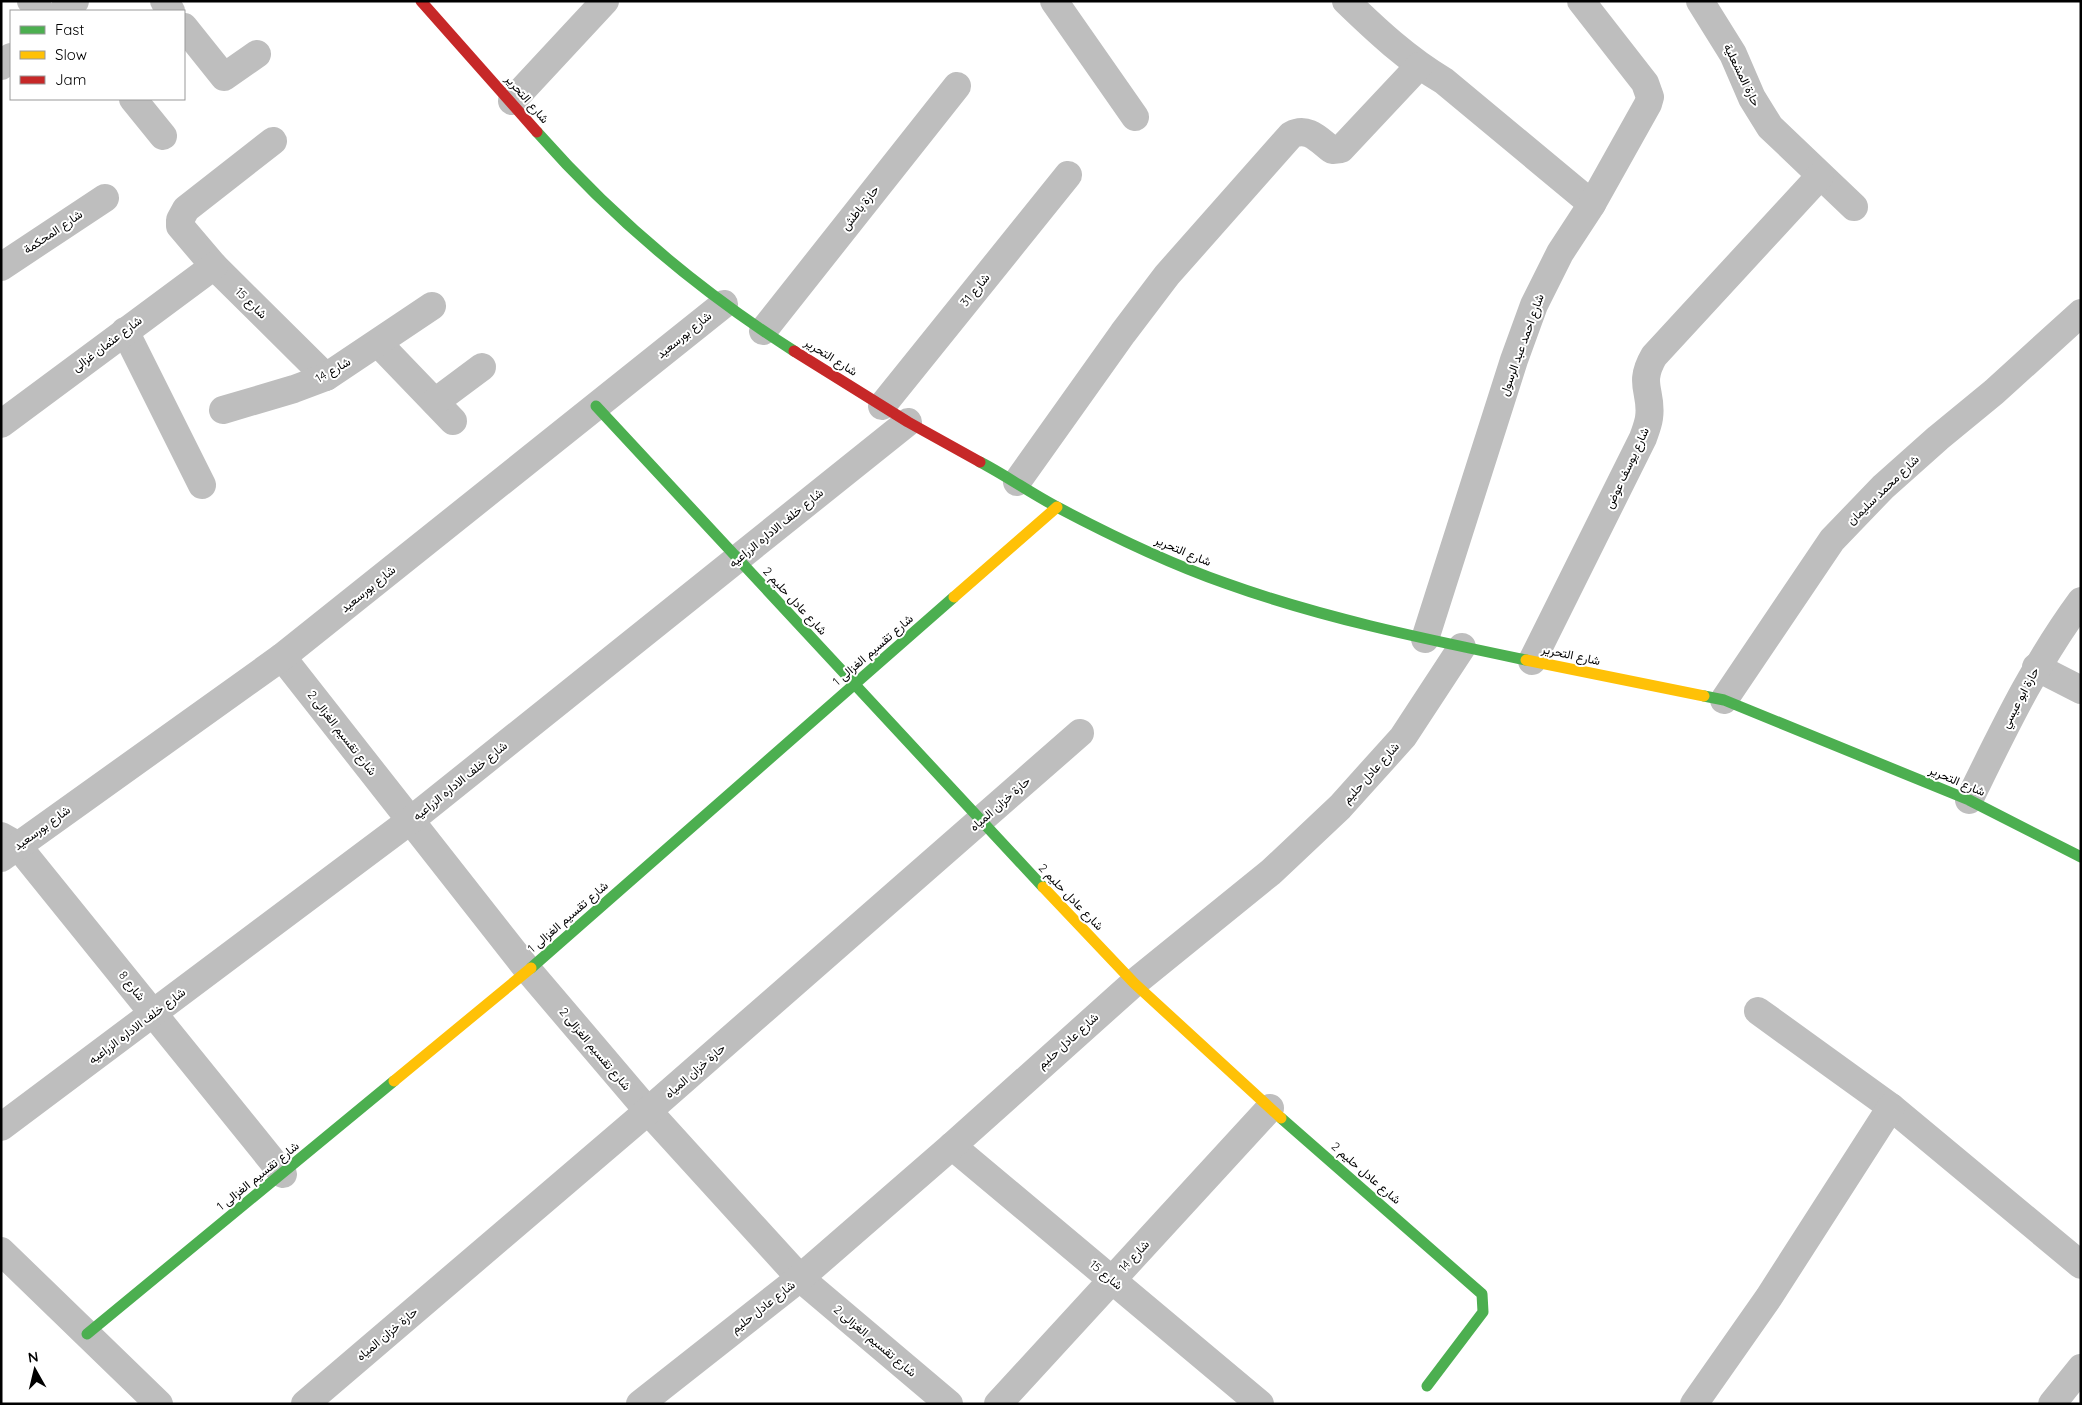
<svg xmlns="http://www.w3.org/2000/svg" width="2082" height="1405" viewBox="0 0 2082 1405" font-family="Quicksand,Vazirmatn,sans-serif">
	<rect width="100%" height="100%" fill="#fff"/>
	<g fill="none" stroke-linecap="round" stroke-linejoin="round">
		<g stroke="#bebebe" stroke-width="28">
			<polyline points="31,1 40,11"/>
			<polyline points="164,1 171,11"/>
			<polyline points="1054,1 1135,117"/>
			<path d="M1346,1C1377,31 1407,59 1444,81L1592,204"/>
			<polyline points="1700,1 1733,54 1752,98 1770,127 1854,207"/>
			<polyline points="63,11 75,1"/>
			<polyline points="184,27 224,77 257,54"/>
			<polyline points="1,66 11,57"/>
			<polyline points="133,99 163,136"/>
			<polyline points="512,101 605,1"/>
			<polyline points="273,141 186,209 180,220 180,226 214,266 326,377"/>
			<polyline points="1,267 105,198"/>
			<polyline points="125,331 202,485"/>
			<polyline points="763,331 957,86"/>
			<polyline points="378,343 453,421"/>
			<polyline points="435,402 482,367"/>
			<polyline points="882,406 1068,175"/>
			<polyline points="223,410 294,389 326,377 432,306"/>
			<polyline points="1,424 214,266"/>
			<path d="M1017,482L1123,333L1167,275L1291,135C1308,126 1319,140 1332,150L1341,149L1419,66"/>
			<polyline points="1425,639 1514,360 1534,305 1560,253 1592,204 1648,104 1650,97 1645,83 1581,1"/>
			<polyline points="282,657 528,970 648,1111 800,1278 949,1404"/>
			<path d="M1532,661L1643,438C1645,432 1648,425 1649,418C1653,392 1637,385 1654,356L1820,176"/>
			<polyline points="2036,667 2081,690"/>
			<polyline points="1724,700 1832,540 1883,487 1938,438 1994,392 2081,313"/>
			<path d="M1969,800C2004,729 2034,665 2081,601"/>
			<polyline points="1,836 17,845 283,1174"/>
			<polyline points="1,858 282,657 724,304"/>
			<polyline points="1758,1011 1891,1107 2081,1265"/>
			<polyline points="1,1127 411,820 908,422"/>
			<polyline points="952,1146 1260,1404"/>
			<polyline points="1,1251 159,1404"/>
			<polyline points="305,1404 648,1111 1080,733"/>
			<polyline points="640,1404 800,1278 952,1146 1134,983 1271,872 1340,807 1403,737 1462,647"/>
			<polyline points="998,1404 1270,1108"/>
			<polyline points="1694,1404 1769,1297 1891,1107"/>
			<polyline points="2052,1404 2081,1368"/>
		</g>
		<g stroke="#4caf50" stroke-width="11">
			<path d="M537,132C612,217 698,290 794,351"/>
			<polyline points="596,406 1043,887"/>
			<path d="M980,462C1007,476 1032,494 1059,508C1112,536 1168,563 1225,583C1322,618 1425,639 1526,660"/>
			<polyline points="1704,696 1724,700 1969,800 2081,857"/>
			<polyline points="531,968 954,597"/>
			<polyline points="1281,1118 1482,1294 1483,1312 1427,1386"/>
			<polyline points="87,1334 394,1081"/>
		</g>
		<g stroke="#ffc107" stroke-width="11">
			<polyline points="954,597 1057,507"/>
			<polyline points="1526,660 1704,696"/>
			<polyline points="1043,887 1134,983 1281,1118"/>
			<polyline points="394,1081 531,968"/>
		</g>
		<g stroke="#c62828" stroke-width="11">
			<polyline points="421,1 537,132"/>
			<polyline points="794,351 908,422 980,462"/>
		</g>
	</g>
	<g text-anchor="middle" stroke-width="4" stroke-linejoin="round" paint-order="stroke">
		<g font-size="12" fill="#000" stroke="#fff">
			<text transform="translate(1742 75) rotate(64)" y="4">حارة المشعلية</text>
			<text transform="translate(527 99) rotate(49)" y="4">شارع التحرير</text>
			<text transform="translate(860 208) rotate(-52)" y="4">حارة باطش</text>
			<text transform="translate(53 232) rotate(-34)" y="4">شارع المحكمة</text>
			<text transform="translate(975 290) rotate(-51)" y="4">شارع 31</text>
			<text transform="translate(251 303) rotate(44)" y="4">شارع 15</text>
			<text transform="translate(684 335) rotate(-39)" y="4">شارع بورسعيد</text>
			<text transform="translate(107 344) rotate(-37)" y="4">شارع عثمان غزالى</text>
			<text transform="translate(1522 345) rotate(-70)" y="4">شارع احمد عبد الرسول</text>
			<text transform="translate(831 357) rotate(32)" y="4">شارع التحرير</text>
			<text transform="translate(333 370) rotate(-30)" y="4">شارع 14</text>
			<text transform="translate(1627 468) rotate(-65)" y="4">شارع يوسف عوض</text>
			<text transform="translate(1883 490) rotate(-44)" y="4">شارع محمد سليمان</text>
			<text transform="translate(776 528) rotate(-39)" y="4">شارع خلف الاداره الزراعيه</text>
			<text transform="translate(1183 551) rotate(23)" y="4">شارع التحرير</text>
			<text transform="translate(368 589) rotate(-39)" y="4">شارع بورسعيد</text>
			<text transform="translate(795 601) rotate(47)" y="4">شارع عادل حليم 2</text>
			<text transform="translate(873 650) rotate(-41)" y="4">شارع تقسيم الغزالى 1</text>
			<text transform="translate(1571 655) rotate(12)" y="4">شارع التحرير</text>
			<text transform="translate(2020 698) rotate(-62)" y="4">حارة ابو عيسي</text>
			<text transform="translate(342 733) rotate(52)" y="4">شارع تقسيم الغزالى 2</text>
			<text transform="translate(1371 773) rotate(-48)" y="4">شارع عادل حليم</text>
			<text transform="translate(460 781) rotate(-39)" y="4">شارع خلف الاداره الزراعيه</text>
			<text transform="translate(1957 781) rotate(23)" y="4">شارع التحرير</text>
			<text transform="translate(1000 804) rotate(-41)" y="4">حارة خزان المياه</text>
			<text transform="translate(42 828) rotate(-36)" y="4">شارع بورسعيد</text>
			<text transform="translate(1071 897) rotate(46)" y="4">شارع عادل حليم 2</text>
			<text transform="translate(568 917) rotate(-41)" y="4">شارع تقسيم الغزالى 1</text>
			<text transform="translate(132 986) rotate(51)" y="4">شارع 8</text>
			<text transform="translate(137 1026) rotate(-37)" y="4">شارع خلف الاداره الزراعيه</text>
			<text transform="translate(1068 1041) rotate(-42)" y="4">شارع عادل حليم</text>
			<text transform="translate(595 1049) rotate(50)" y="4">شارع تقسيم الغزالى 2</text>
			<text transform="translate(695 1071) rotate(-41)" y="4">حارة خزان المياه</text>
			<text transform="translate(1366 1173) rotate(41)" y="4">شارع عادل حليم 2</text>
			<text transform="translate(258 1176) rotate(-39)" y="4">شارع تقسيم الغزالى 1</text>
			<text transform="translate(1134 1256) rotate(-47)" y="4">شارع 14</text>
			<text transform="translate(1106 1275) rotate(40)" y="4">شارع 15</text>
			<text transform="translate(763 1307) rotate(-38)" y="4">شارع عادل حليم</text>
			<text transform="translate(387 1334) rotate(-40)" y="4">حارة خزان المياه</text>
			<text transform="translate(875 1341) rotate(40)" y="4">شارع تقسيم الغزالى 2</text>
		</g>
	</g>
	<rect width="2082" height="1405" fill="none" stroke="#000000" stroke-width="5"/>
	<rect x="10" y="10" width="175" height="90" fill="#ffffff" stroke="#999999"/>
	<rect x="20" y="26" width="25" height="8" fill="#4caf50" stroke="#999999"/>
	<text x="55" y="35" font-size="15" fill="#000000">Fast</text>
	<rect x="20" y="51" width="25" height="8" fill="#ffc107" stroke="#999999"/>
	<text x="55" y="60" font-size="15" fill="#000000">Slow</text>
	<rect x="20" y="76" width="25" height="8" fill="#c62828" stroke="#999999"/>
	<text x="55" y="85" font-size="15" fill="#000000">Jam</text>
	<g transform="translate(35 1370) rotate(352)" stroke="#ffffff" stroke-width="4" paint-order="stroke">
	<path d="M0-4L9 19L0 12L-9 19Z" fill="#000000"/>
	<text y="-8" font-size="14" font-weight="bold" text-anchor="middle" fill="#000000">N</text>
	</g>
</svg>
